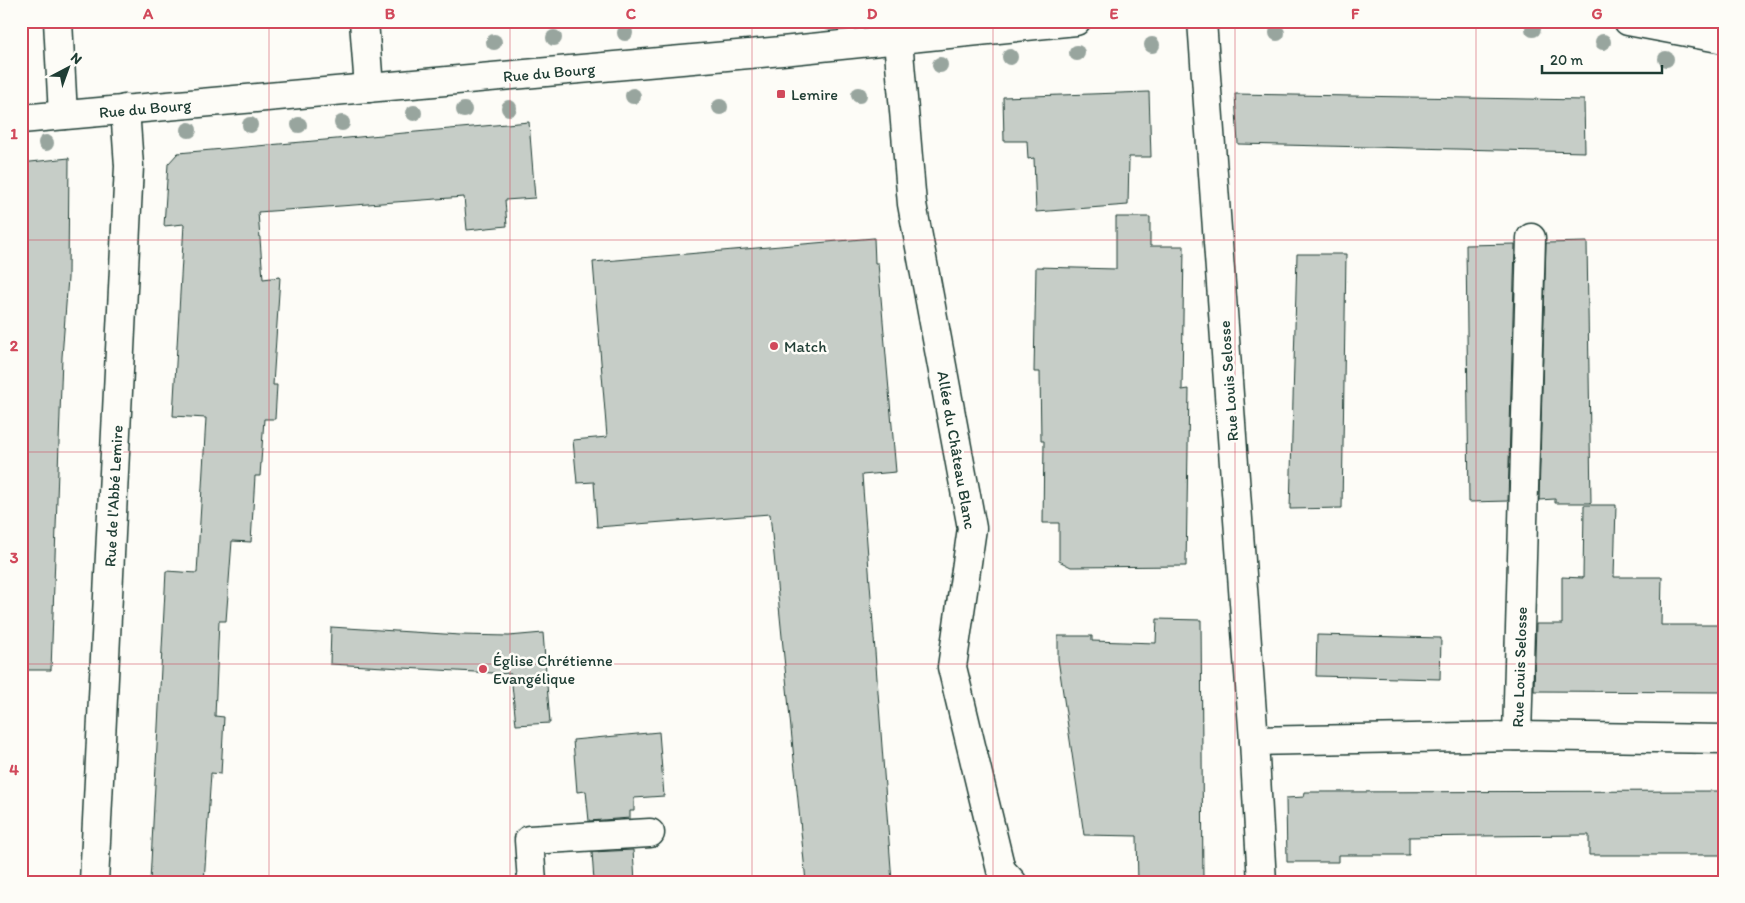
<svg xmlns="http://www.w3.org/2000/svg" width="1745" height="903" viewBox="0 0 1745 903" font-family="Itim,sans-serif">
	<rect width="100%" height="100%" fill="#fdfcf7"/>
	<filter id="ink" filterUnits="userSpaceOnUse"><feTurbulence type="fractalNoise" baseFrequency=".02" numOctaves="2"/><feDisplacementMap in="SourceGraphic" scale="10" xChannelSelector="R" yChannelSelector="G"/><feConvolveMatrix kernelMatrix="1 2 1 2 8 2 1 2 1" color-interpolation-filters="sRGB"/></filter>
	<g filter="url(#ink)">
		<g fill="#c6cdc7" stroke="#1f3d34">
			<polygon points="1149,92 1151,157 1129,157 1128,205 1036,212 1034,158 1028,159 1027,141 1004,141 1003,97"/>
			<polygon points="1235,94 1584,100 1585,152 1238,144"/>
			<polygon points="529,122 535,198 505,200 507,226 467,230 464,197 258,212 263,279 280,277 273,385 277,385 275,419 264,419 260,476 255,476 251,542 232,541 226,621 219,621 215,716 224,717 221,774 211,773 204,882 150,882 166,571 197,573 206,418 173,416 184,224 164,226 168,164 178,153"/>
			<polygon points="69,158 68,278 62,357 51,670 21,670 21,163"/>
			<polygon points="1116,217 1150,217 1150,246 1184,246 1182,390 1189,389 1186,566 1071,567 1059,561 1059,523 1043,523 1044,441 1041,441 1040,372 1034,372 1036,267 1116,269"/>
			<polygon points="874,238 875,263 878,263 896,472 862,475 892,882 806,882 770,514 597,527 594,482 577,483 573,440 607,437 593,262"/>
			<polygon points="1587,242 1591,503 1555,503 1555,499 1539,500 1546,243"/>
			<polygon points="1515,244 1508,501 1469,502 1466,245"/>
			<polygon points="1297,254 1346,254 1342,508 1290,509"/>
			<polygon points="1584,505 1616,505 1614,577 1662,577 1661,625 1724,625 1724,692 1534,691 1536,624 1562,624 1562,577 1583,578"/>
			<polygon points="1157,619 1201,620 1203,882 1138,882 1137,836 1084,835 1058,659 1058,636 1092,636 1092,641 1156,643"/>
			<polygon points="331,627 460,635 509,636 543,633 550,723 516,725 511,674 330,664"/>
			<polygon points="1317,635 1441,638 1440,679 1316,676"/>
			<polygon points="659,732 664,796 634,798 634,811 630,811 630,818 589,821 586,791 577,792 573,740"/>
			<polygon points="1724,791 1724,855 1589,855 1589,835 1479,836 1409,837 1409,855 1338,855 1338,862 1287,862 1286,798 1304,797 1305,792"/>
			<polygon points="633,850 635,882 594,882 592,852"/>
		</g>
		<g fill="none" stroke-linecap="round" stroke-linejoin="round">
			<defs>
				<g id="minor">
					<polyline points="58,21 63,115"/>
					<polyline points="364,21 369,88"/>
					<polyline points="1202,21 1254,741 1517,736 1724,739"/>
					<polyline points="1628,21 1724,39"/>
					<polyline points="898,40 912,204 972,528 952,667 1001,870 1012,882"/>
					<polyline points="21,119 782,51 1076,21"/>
					<polyline points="1517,736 1531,238"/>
					<polyline points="1254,741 1262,882"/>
					<polyline points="94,882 129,166 125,109"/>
					<polyline points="532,882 529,840 650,833"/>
				</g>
			</defs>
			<use href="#minor" stroke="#1f3d34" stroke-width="31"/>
			<use href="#minor" stroke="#fdfcf7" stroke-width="28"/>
		</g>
		<g fill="#98a59e">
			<circle cx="1533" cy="29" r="8"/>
			<circle cx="625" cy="33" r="8"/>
			<circle cx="1277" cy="33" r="8"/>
			<circle cx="554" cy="38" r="8"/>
			<circle cx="494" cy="42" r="8"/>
			<circle cx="1603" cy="42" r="8"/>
			<circle cx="1152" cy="45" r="8"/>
			<circle cx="1077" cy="53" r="8"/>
			<circle cx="1010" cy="57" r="8"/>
			<circle cx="1666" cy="59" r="8"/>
			<circle cx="940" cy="65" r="8"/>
			<circle cx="859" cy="95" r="8"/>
			<circle cx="633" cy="96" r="8"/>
			<circle cx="720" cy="107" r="8"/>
			<circle cx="509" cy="108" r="8"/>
			<circle cx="464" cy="110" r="8"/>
			<circle cx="414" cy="113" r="8"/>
			<circle cx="342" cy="123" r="8"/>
			<circle cx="250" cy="125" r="8"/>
			<circle cx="299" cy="125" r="8"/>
			<circle cx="189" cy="130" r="8"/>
			<circle cx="46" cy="143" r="8"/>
		</g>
	</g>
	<path fill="none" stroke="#d1495b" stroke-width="1" stroke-opacity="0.55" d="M269,21V882M510,21V882M752,21V882M993,21V882M1235,21V882M1476,21V882M21,240H1724M21,452H1724M21,664H1724"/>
	<g fill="#d1495b" stroke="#fdfcf7" stroke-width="2">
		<rect x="776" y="89" width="10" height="10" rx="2.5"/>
		<circle cx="774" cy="346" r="5"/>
		<circle cx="483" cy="669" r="5"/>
	</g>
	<g text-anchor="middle" stroke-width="5" stroke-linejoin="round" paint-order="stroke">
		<g font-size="16" fill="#1f3d34" stroke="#fdfcf7">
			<text transform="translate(549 72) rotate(-5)" y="6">Rue du Bourg</text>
			<text transform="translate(145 108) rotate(-5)" y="6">Rue du Bourg</text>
			<text transform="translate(1228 381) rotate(-94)" y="6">Rue Louis Selosse</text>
			<text transform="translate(957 450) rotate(80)" y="6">Allée du Château Blanc</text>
			<text transform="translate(113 496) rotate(-87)" y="6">Rue de l'Abbé Lemire</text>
			<text transform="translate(1519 667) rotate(-88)" y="6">Rue Louis Selosse</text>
		</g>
		<g font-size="16" fill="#1f3d34" stroke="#fdfcf7" text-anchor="start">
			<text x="791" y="100">Lemire</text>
			<text x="784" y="352">Match</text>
			<text x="493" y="666">Église Chrétienne<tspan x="493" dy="18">Evangélique</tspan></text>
		</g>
	</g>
	<rect width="1745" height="903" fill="none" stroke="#fdfcf7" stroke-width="55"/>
	<g transform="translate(68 68) rotate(41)" stroke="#fdfcf7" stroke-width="4" paint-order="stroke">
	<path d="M0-4L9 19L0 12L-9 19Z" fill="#1f3d34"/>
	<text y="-8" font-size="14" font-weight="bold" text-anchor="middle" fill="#1f3d34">N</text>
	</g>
	<path d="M1542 65v8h120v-8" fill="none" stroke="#1f3d34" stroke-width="2.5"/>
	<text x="1550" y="65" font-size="15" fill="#1f3d34" stroke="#fdfcf7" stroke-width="4" paint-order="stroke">20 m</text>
	<rect x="28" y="28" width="1690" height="848" fill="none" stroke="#d1495b" stroke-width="2"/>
	<g font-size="16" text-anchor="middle" font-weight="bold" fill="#d1495b">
		<text x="148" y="19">A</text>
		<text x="390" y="19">B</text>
		<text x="631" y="19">C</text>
		<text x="872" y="19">D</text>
		<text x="1114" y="19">E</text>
		<text x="1355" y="19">F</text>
		<text x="1597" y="19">G</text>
		<text x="14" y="139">1</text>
		<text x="14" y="351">2</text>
		<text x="14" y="563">3</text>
		<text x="14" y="775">4</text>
	</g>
</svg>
